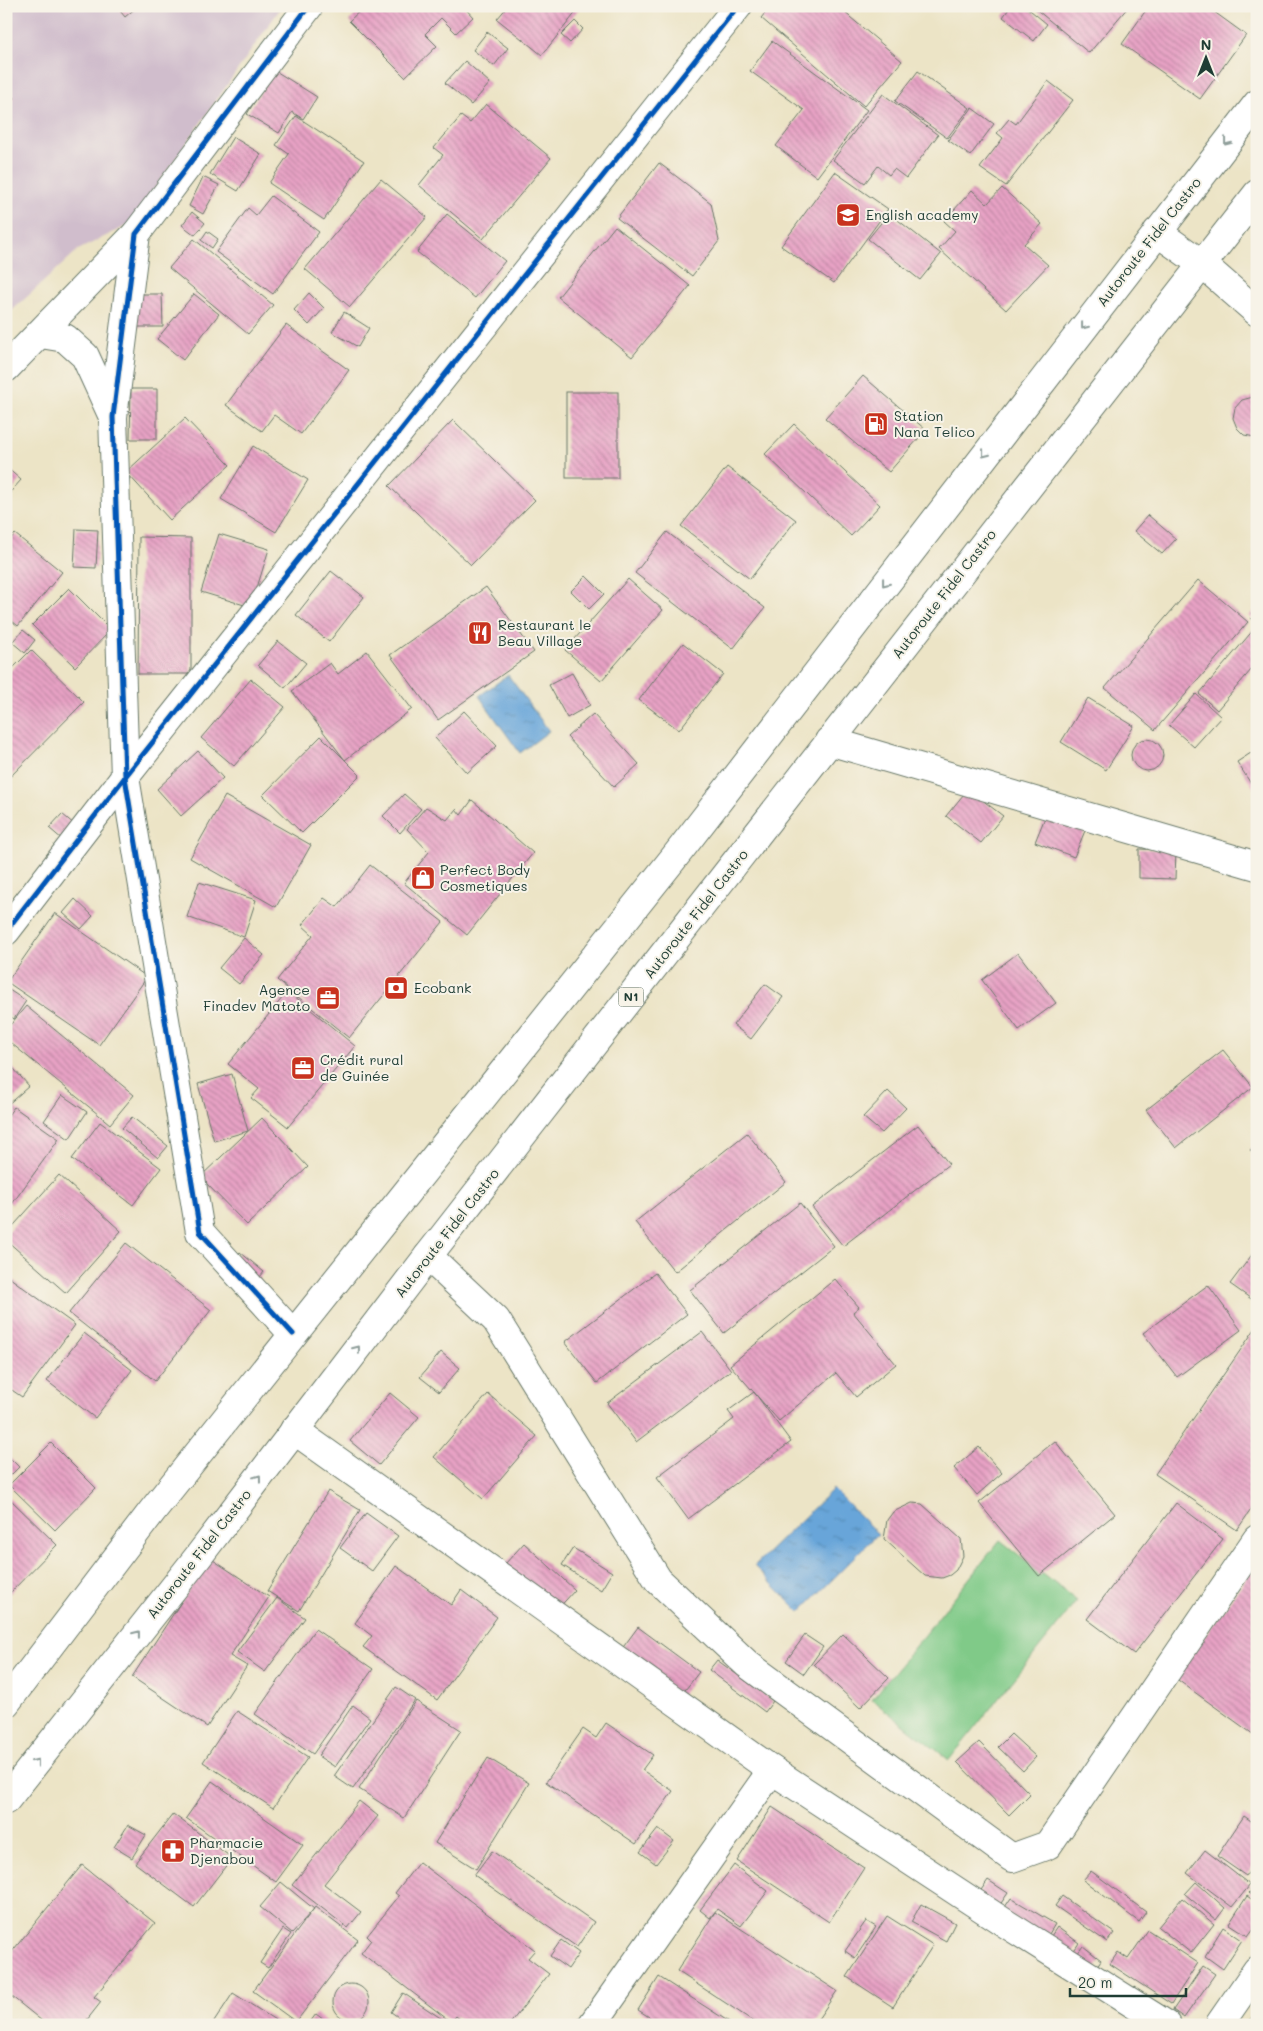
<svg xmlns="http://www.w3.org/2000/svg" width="1263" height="2031" viewBox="0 0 1263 2031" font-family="Mali,sans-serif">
	<defs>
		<pattern id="water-ripples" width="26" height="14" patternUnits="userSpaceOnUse" patternTransform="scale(1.25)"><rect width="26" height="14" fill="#67a5d9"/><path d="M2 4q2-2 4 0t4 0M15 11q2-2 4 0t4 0" fill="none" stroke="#5488b1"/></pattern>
		<pattern id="building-back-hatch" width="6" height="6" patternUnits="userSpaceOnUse" patternTransform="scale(1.25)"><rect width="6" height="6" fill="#e8a2c5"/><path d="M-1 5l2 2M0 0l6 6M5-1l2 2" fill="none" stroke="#bb85a1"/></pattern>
	</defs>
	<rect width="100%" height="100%" fill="#f7f3e8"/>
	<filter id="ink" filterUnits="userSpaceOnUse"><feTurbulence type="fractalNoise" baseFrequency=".02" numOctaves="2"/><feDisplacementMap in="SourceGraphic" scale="10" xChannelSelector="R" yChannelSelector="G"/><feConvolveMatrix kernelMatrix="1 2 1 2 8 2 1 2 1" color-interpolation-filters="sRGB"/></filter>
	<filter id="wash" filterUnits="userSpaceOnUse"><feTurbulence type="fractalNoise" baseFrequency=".0096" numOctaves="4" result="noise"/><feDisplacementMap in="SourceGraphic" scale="20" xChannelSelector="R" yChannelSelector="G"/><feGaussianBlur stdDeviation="1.12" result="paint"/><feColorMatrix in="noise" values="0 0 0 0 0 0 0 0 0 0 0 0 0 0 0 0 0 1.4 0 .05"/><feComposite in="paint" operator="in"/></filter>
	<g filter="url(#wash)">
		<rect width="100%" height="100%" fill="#ece4c6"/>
		<polygon fill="#d0bdcc" points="6,6 282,6 130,224 78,250 6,316"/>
		<polygon fill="#80ca88" stroke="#50845e" points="1000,1540 1077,1601 949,1760 872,1700"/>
		<g fill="url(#water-ripples)" stroke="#437186">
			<polygon points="508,675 549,731 520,753 479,696"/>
			<polygon points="833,1489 878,1534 800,1612 754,1566"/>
		</g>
		<g id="blocks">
			<g fill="url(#building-back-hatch)">
				<polygon points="116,6 138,6 125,17"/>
				<polygon points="365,6 463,6 473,17 456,33 441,18 425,34 437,46 405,77 349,21"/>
				<polygon points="508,6 581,6 542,55 497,19"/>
				<polygon points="771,6 837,6 902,61 864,106 761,18"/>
				<polygon points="891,6 903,6 898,12"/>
				<polygon points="1011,6 1025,6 1047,24 1034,41 1003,17"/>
				<polygon points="1032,6 1129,6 1089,53"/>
				<polygon points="1149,6 1206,6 1246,35 1200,99 1122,44"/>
				<polygon points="575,21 583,29 570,43 561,35"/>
				<polygon points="487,32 508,48 494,66 473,50"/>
				<polygon points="772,41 867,110 817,177 776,146 804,110 750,71"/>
				<polygon points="465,61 490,83 471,105 445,83"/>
				<polygon points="274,70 317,97 303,119 292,112 279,133 247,114"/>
				<polygon points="918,71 970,108 947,138 895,101"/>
				<polygon points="1048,81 1073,100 1006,186 980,168 1003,138 997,133 1009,119 1016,124"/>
				<polygon points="6,90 14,98 6,105"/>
				<polygon points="883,94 938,135 906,178 894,169 889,175 878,166 865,183 833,160"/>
				<polygon points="486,104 551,158 483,239 419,185 443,155 434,148 461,116 470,123"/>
				<polygon points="972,108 994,124 970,156 948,140"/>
				<polygon points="296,116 364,161 324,220 269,183 289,154 276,145"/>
				<polygon points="233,137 261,154 238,191 210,174"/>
				<polygon points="659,163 711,203 719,241 692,276 617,218"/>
				<polygon points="835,172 888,209 834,283 781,246"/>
				<polygon points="203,177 219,185 203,214 189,206"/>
				<polygon points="381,179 427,217 350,307 305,269"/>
				<polygon points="1002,188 1042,224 1024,244 1048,265 1006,310 939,249 955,231 944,221 972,190 987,204"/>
				<polygon points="271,196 319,232 273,294 216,252 248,208 256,215"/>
				<polygon points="192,212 205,223 195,235 182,225"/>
				<polygon points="889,213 941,254 920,280 868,239"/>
				<polygon points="447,214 505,261 475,298 417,252"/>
				<polygon points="615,226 690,286 632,357 558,297"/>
				<polygon points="207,231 218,239 212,248 201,240"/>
				<polygon points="194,239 273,305 248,334 169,268"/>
				<polygon points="309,293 324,308 309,325 294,310"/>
				<polygon points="137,294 162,294 163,327 137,327"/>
				<polygon points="194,294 219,314 183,360 157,339"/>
				<polygon points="344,312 369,328 358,347 332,332"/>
				<polygon points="286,325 349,370 301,434 274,415 262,431 226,405"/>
				<polygon points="863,376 926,430 889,472 825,418"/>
				<polygon points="131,389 157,389 157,439 130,439"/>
				<rect x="566" y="392" width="52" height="86"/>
				<polygon points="1253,397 1257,398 1257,436 1255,437 1244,435 1237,428 1233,418 1235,408 1242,400"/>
				<polygon points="185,418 230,465 170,520 126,472"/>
				<polygon points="453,420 535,500 471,565 389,486"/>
				<polygon points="794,424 880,505 851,536 765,454"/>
				<polygon points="253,446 308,480 276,532 221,499"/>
				<polygon points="6,467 21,480 6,497"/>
				<polygon points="727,467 796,520 750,579 681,526"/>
				<polygon points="1148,515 1176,539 1162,554 1134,531"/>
				<polygon points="76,529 98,530 96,568 74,567"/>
				<polygon points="667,532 765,608 733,649 635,573"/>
				<polygon points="15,534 62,572 18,626 6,616 6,544"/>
				<polygon points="219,534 269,549 251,607 201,592"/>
				<polygon points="139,537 191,538 191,674 138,674"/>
				<polygon points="331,571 364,597 329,642 296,615"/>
				<polygon points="586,576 604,594 589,609 571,591"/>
				<polygon points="628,579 663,610 601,681 565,650"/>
				<polygon points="1198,580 1248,622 1155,730 1105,688"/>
				<polygon points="486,587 534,652 438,720 390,655"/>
				<polygon points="69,588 111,630 75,667 32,625"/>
				<polygon points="1257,608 1257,624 1249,616"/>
				<polygon points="1255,628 1257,630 1257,663 1217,710 1199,694"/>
				<polygon points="23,630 35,640 25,653 12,642"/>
				<polygon points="278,641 306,663 285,688 258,665"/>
				<polygon points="683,643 723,674 679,730 639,700"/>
				<polygon points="31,650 84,702 6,781 6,675"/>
				<polygon points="367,651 412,709 345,760 292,691 330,663 338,674"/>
				<polygon points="572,673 590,705 567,718 549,685"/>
				<polygon points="251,679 285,707 234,766 201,738"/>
				<polygon points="1196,694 1221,717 1194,747 1169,725"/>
				<polygon points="1088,698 1134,726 1106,770 1061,742"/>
				<polygon points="464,711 497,746 467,773 435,738"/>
				<polygon points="593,714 639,764 614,787 567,737"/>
				<polygon points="321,736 360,775 302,833 263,795"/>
				<circle cx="1147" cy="755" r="16"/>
				<polygon points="1257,749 1257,793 1237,762"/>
				<polygon points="198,751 223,778 181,816 157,789"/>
				<polygon points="968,789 1003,816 981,843 946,816"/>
				<polygon points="404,794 421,809 400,833 383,816"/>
				<polygon points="225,796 311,845 276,907 190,858"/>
				<polygon points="472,800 533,853 467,935 404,883 429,852 407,829 426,807 447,820 456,809 461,815"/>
				<polygon points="1048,810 1087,826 1074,857 1035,842"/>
				<polygon points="62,814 75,825 63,840 49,828"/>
				<polygon points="1139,849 1176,850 1175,879 1139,878"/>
				<polygon points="370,865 443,922 349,1038 277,980 313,935 302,925 324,898 337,907"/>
				<polygon points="199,882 256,900 244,937 187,917"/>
				<polygon points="75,899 93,916 81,929 63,913"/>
				<polygon points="55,913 147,977 99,1045 7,982"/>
				<polygon points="244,938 264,955 239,984 219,968"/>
				<polygon points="1018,953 1056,1003 1019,1030 982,980"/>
				<polygon points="765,984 783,997 751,1039 733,1025"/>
				<polygon points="6,988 26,1001 14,1019 6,1013"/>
				<polygon points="288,991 355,1046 288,1127 251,1098 259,1089 228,1064"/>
				<polygon points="26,1006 134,1095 110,1124 6,1039 6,1030"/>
				<polygon points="1223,1050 1253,1087 1176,1148 1146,1110"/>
				<polygon points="6,1060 29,1086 6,1106"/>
				<polygon points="232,1074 248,1131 214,1141 198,1084"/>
				<polygon points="888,1091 906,1108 882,1133 863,1117"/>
				<polygon points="62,1095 87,1112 69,1139 44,1121"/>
				<polygon points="14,1107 59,1139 12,1204 6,1200 6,1118"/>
				<polygon points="132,1117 168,1146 158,1158 122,1128"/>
				<polygon points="262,1118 308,1167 247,1225 200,1177"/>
				<polygon points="100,1122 161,1168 133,1205 72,1159"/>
				<polygon points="918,1125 949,1164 843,1246 812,1207"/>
				<polygon points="747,1133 786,1182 675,1272 635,1222"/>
				<polygon points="1257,1143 1257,1156 1250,1150"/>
				<polygon points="59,1175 121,1231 66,1293 6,1240 6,1234"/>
				<polygon points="800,1203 834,1246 724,1333 690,1290"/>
				<polygon points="126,1243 211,1310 155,1381 69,1313"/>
				<polygon points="1257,1248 1257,1303 1230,1284"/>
				<polygon points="240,1252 264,1272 256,1282 232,1262"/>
				<polygon points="655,1273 687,1314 597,1383 565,1342"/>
				<polygon points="6,1275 75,1325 22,1397 6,1386"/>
				<polygon points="835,1279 859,1307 853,1312 896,1364 856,1397 836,1373 779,1421 730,1365"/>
				<polygon points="1208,1285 1241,1330 1177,1377 1143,1333"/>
				<polygon points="1255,1329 1257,1501 1237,1530 1155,1474"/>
				<polygon points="702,1332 731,1370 636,1442 607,1403"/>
				<polygon points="84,1333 132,1370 95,1418 47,1381"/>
				<polygon points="441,1352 460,1368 439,1392 420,1377"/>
				<polygon points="754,1392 791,1442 688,1519 657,1477 734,1419 728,1411"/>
				<polygon points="390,1393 419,1417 379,1465 350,1441"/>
				<polygon points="488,1394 537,1436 483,1499 434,1457"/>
				<polygon points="1055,1441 1115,1514 1039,1576 979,1503"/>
				<polygon points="51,1443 96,1488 55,1530 9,1485"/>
				<polygon points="979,1447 1002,1473 977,1495 954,1468"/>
				<polygon points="6,1454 19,1467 6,1480"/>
				<polygon points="328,1491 360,1510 299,1611 267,1591"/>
				<polygon points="6,1495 57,1545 6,1597"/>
				<polygon points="912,1503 922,1504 961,1539 963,1556 956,1570 950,1575 942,1578 925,1576 884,1539 887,1520 893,1512"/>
				<polygon points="1176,1503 1223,1539 1134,1654 1087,1619"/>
				<polygon points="366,1513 398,1536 372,1571 340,1548"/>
				<polygon points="524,1543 575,1590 556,1611 505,1564"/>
				<polygon points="573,1548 612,1572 601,1590 562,1565"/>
				<polygon points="210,1558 269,1597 230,1656 247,1666 207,1727 132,1677"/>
				<polygon points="1257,1563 1257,1737 1175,1678"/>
				<polygon points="396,1566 451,1605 461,1590 497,1617 437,1700 363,1647 372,1636 355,1623"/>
				<polygon points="277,1598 305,1618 265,1672 237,1652"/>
				<polygon points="638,1627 699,1672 679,1698 618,1654"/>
				<polygon points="315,1629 373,1669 313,1754 255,1714"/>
				<polygon points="843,1634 889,1678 860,1708 814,1664"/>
				<polygon points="805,1635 823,1647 804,1674 786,1661"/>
				<polygon points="717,1660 773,1701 765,1712 709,1670"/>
				<polygon points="396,1687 415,1700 353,1789 334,1776"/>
				<polygon points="416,1701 461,1730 404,1818 359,1789"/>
				<polygon points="353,1705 370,1718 335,1767 318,1756"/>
				<polygon points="237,1711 308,1757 273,1808 203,1762"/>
				<polygon points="606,1723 653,1755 642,1770 673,1791 636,1844 546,1782 583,1729 596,1738"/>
				<polygon points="1011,1734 1036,1757 1023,1771 998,1747"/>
				<polygon points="979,1742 1030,1794 1009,1815 957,1762"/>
				<polygon points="488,1758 529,1783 476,1869 435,1843"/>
				<polygon points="212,1781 303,1845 276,1882 186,1818"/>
				<polygon points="359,1801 378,1816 324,1884 361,1912 348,1928 292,1885"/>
				<polygon points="772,1807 864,1868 829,1922 737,1861"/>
				<polygon points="173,1814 232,1858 194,1907 135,1863"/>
				<polygon points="1244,1816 1257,1825 1257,1860 1246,1876 1217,1856"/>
				<polygon points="128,1825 146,1835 132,1858 114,1847"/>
				<polygon points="658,1829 674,1841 656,1864 640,1852"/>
				<polygon points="1205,1850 1250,1885 1232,1907 1187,1873"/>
				<polygon points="492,1851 594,1922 577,1947 474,1875"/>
				<polygon points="419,1862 535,1950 528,1958 549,1974 509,2025 467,2025 456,2016 451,2022 361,1953 371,1940 367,1936 399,1896 395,1893"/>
				<polygon points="82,1865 155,1923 94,1997 101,2002 83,2025 47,2025 6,1992 6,1959"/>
				<polygon points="734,1865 768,1891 741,1926 717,1909 710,1918 700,1910"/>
				<polygon points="1091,1871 1146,1912 1139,1922 1083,1880"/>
				<polygon points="988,1880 1008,1893 997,1909 977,1896"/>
				<polygon points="281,1882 314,1909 292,1933 260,1907"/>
				<polygon points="1196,1882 1225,1908 1216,1920 1185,1894"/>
				<polygon points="1257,1883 1257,1898 1249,1893"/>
				<polygon points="1062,1896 1114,1933 1107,1942 1055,1906"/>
				<polygon points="1247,1896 1257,1903 1257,1924 1248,1936 1229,1924"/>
				<polygon points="1011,1898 1055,1924 1046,1939 1001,1913"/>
				<polygon points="1182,1898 1214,1924 1191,1953 1158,1927"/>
				<polygon points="921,1904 955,1923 946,1941 911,1922"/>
				<polygon points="315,1907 358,1940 296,2022 253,1991"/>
				<polygon points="715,1912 837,1991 814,2025 759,2025 677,1971"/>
				<polygon points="887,1916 933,1945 893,2007 847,1977"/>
				<polygon points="866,1921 876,1927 855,1958 845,1951"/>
				<polygon points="1057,1927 1079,1943 1071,1955 1049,1939"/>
				<polygon points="1223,1927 1242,1940 1223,1969 1205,1956"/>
				<polygon points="283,1929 291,1934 268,1968 260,1963"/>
				<polygon points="1148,1930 1198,1963 1171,2004 1110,1964 1118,1952 1128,1959"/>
				<polygon points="561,1940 579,1953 568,1969 550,1956"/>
				<polygon points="1083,1946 1101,1960 1093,1972 1074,1958"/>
				<polygon points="1203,1966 1215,1974 1184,2018 1173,2010"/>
				<polygon points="659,1977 734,2025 662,2025 638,2010"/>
				<circle cx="351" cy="2002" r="18"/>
				<polygon points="233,1993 283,2025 212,2025"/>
				<polygon points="403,1993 451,2025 410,2025 391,2012"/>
				<polygon points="1257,2009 1257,2025 1247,2025"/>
				<polygon points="316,2014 331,2025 308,2025"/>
			</g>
		</g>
	</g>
	<g filter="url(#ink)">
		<use href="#blocks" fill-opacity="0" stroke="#677767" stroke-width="1"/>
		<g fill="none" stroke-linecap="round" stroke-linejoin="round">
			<defs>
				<g id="minor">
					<polyline points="1157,232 1202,264 1257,312"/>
					<polyline points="41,334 65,338 85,356 113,417"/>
					<polyline points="6,368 136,234"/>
					<polyline points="829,741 1257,866"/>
					<polyline points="6,931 125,777 738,6"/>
					<polyline points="428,1256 496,1320 658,1580 747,1664 1012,1858 1048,1845 1257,1539"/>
					<polyline points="293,1334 200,1232 125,777 113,417 136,234 309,6"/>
					<polyline points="294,1430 772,1770 1008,1925 1167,2025"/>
					<polyline points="592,2025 772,1770"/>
					<polyline points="1219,2025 1257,1970"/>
				</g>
				<g id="highway">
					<polyline points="6,1703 153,1510 681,849 1257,104"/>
					<polyline points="6,1800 198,1557 428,1256 1257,194"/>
				</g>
			</defs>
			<use href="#minor" stroke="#677767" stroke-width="30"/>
			<use href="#highway" stroke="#677767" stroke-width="30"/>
			<use href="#minor" stroke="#fff" stroke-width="28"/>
			<use href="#highway" stroke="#fff" stroke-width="28"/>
			<defs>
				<g id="cycleway">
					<polyline points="6,931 125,777 738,6"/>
					<polyline points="293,1334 200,1232 125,777 113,417 136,234 309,6"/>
				</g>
			</defs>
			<use href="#cycleway" stroke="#f7f3e8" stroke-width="8"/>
			<use href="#cycleway" stroke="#0057b8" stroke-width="5"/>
		</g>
		<defs><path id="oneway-chevron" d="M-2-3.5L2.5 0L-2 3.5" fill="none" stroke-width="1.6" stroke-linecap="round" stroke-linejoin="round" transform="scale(1.25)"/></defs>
		<g stroke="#8f9e9a">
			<use href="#oneway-chevron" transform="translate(1227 142) rotate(128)"/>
			<use href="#oneway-chevron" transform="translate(1084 326) rotate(128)"/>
			<use href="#oneway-chevron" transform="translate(985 454) rotate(128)"/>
			<use href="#oneway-chevron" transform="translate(885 583) rotate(128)"/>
			<use href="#oneway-chevron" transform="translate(357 1349) rotate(-52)"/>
			<use href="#oneway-chevron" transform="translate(258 1478) rotate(-53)"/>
			<use href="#oneway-chevron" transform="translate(137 1634) rotate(-52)"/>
			<use href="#oneway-chevron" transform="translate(36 1762) rotate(-52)"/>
		</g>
	</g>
	<defs>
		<symbol id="school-square" viewBox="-11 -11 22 22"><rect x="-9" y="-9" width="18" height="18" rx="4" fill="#c8321e" stroke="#f7f3e8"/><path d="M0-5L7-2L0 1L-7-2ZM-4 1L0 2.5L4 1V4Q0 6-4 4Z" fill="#fff"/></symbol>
		<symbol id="fuel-square" viewBox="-11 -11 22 22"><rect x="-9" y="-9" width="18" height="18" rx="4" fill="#c8321e" stroke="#f7f3e8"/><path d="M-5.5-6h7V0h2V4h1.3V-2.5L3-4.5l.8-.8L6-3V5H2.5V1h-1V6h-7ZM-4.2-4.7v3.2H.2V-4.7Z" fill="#fff"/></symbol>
		<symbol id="restaurant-square" viewBox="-11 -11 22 22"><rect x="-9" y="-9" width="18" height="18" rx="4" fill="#c8321e" stroke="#f7f3e8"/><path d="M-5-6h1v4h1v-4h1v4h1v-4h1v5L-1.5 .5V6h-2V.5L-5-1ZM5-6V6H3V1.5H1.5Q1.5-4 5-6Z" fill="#fff"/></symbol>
		<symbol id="shop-square" viewBox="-11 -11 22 22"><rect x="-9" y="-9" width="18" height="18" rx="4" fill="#c8321e" stroke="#f7f3e8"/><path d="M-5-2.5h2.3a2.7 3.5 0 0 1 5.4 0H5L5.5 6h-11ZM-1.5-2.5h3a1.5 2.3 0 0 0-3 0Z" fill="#fff"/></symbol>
		<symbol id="bank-square" viewBox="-11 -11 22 22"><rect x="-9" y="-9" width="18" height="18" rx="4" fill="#c8321e" stroke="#f7f3e8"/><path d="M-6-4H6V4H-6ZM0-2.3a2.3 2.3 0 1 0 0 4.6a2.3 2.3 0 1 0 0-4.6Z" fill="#fff"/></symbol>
		<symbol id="office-square" viewBox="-11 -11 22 22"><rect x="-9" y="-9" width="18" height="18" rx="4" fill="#c8321e" stroke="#f7f3e8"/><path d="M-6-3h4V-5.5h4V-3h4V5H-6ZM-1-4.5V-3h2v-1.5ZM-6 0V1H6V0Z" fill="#fff"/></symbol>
		<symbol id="pharmacy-square" viewBox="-11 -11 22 22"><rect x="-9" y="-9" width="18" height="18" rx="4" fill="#c8321e" stroke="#f7f3e8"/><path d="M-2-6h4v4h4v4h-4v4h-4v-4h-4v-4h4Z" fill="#fff"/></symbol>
	</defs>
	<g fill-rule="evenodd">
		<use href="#school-square" x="834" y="201" width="28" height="28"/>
		<use href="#fuel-square" x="862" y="410" width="28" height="28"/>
		<use href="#restaurant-square" x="466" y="619" width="28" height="28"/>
		<use href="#shop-square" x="409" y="864" width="28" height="28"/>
		<use href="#bank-square" x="382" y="974" width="28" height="28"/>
		<use href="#office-square" x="314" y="984" width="28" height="28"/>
		<use href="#office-square" x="289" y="1054" width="28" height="28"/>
		<use href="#pharmacy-square" x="159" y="1837" width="28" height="28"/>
	</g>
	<g text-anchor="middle" stroke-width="4" stroke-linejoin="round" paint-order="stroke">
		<rect fill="#f7f3e8" stroke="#60746a" stroke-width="1" x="618.5" y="987.5" width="25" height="19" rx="4"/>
		<g font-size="12" font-weight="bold" fill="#1f3d34">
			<text x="631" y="1001">N1</text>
		</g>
		<g font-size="14" fill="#1f3d34" stroke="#f7f3e8" text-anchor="start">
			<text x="866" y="220">English academy</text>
			<text x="894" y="421">Station<tspan x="894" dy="16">Nana Telico</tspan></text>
			<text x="498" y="630">Restaurant le<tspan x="498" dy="16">Beau Village</tspan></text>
			<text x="440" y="875">Perfect Body<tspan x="440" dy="16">Cosmetiques</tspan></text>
			<text x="414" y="993">Ecobank</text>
			<text x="310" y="995" text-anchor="end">Agence<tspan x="310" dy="16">Finadev Matoto</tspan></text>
			<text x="320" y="1065">Crédit rural<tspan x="320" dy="16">de Guinée</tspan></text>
			<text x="190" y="1848">Pharmacie<tspan x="190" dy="16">Djenabou</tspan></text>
		</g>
		<g font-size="14" fill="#1f3d34" stroke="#f7f3e8">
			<text transform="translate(1149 242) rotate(-52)" y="5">Autoroute Fidel Castro</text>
			<text transform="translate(944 594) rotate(-52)" y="5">Autoroute Fidel Castro</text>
			<text transform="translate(696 914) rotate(-52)" y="5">Autoroute Fidel Castro</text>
			<text transform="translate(447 1233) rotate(-52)" y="5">Autoroute Fidel Castro</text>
			<text transform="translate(199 1554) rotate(-52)" y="5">Autoroute Fidel Castro</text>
		</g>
	</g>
	<rect width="1263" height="2031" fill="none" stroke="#f7f3e8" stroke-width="25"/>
	<g transform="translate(1206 58)" stroke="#f7f3e8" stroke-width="4" paint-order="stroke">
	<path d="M0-4L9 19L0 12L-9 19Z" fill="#1f3d34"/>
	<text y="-8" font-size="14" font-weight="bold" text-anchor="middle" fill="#1f3d34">N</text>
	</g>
	<path d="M1070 1988v8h116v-8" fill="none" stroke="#1f3d34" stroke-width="2.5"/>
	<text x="1078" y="1988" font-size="15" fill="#1f3d34" stroke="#f7f3e8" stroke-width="4" paint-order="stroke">20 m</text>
</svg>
